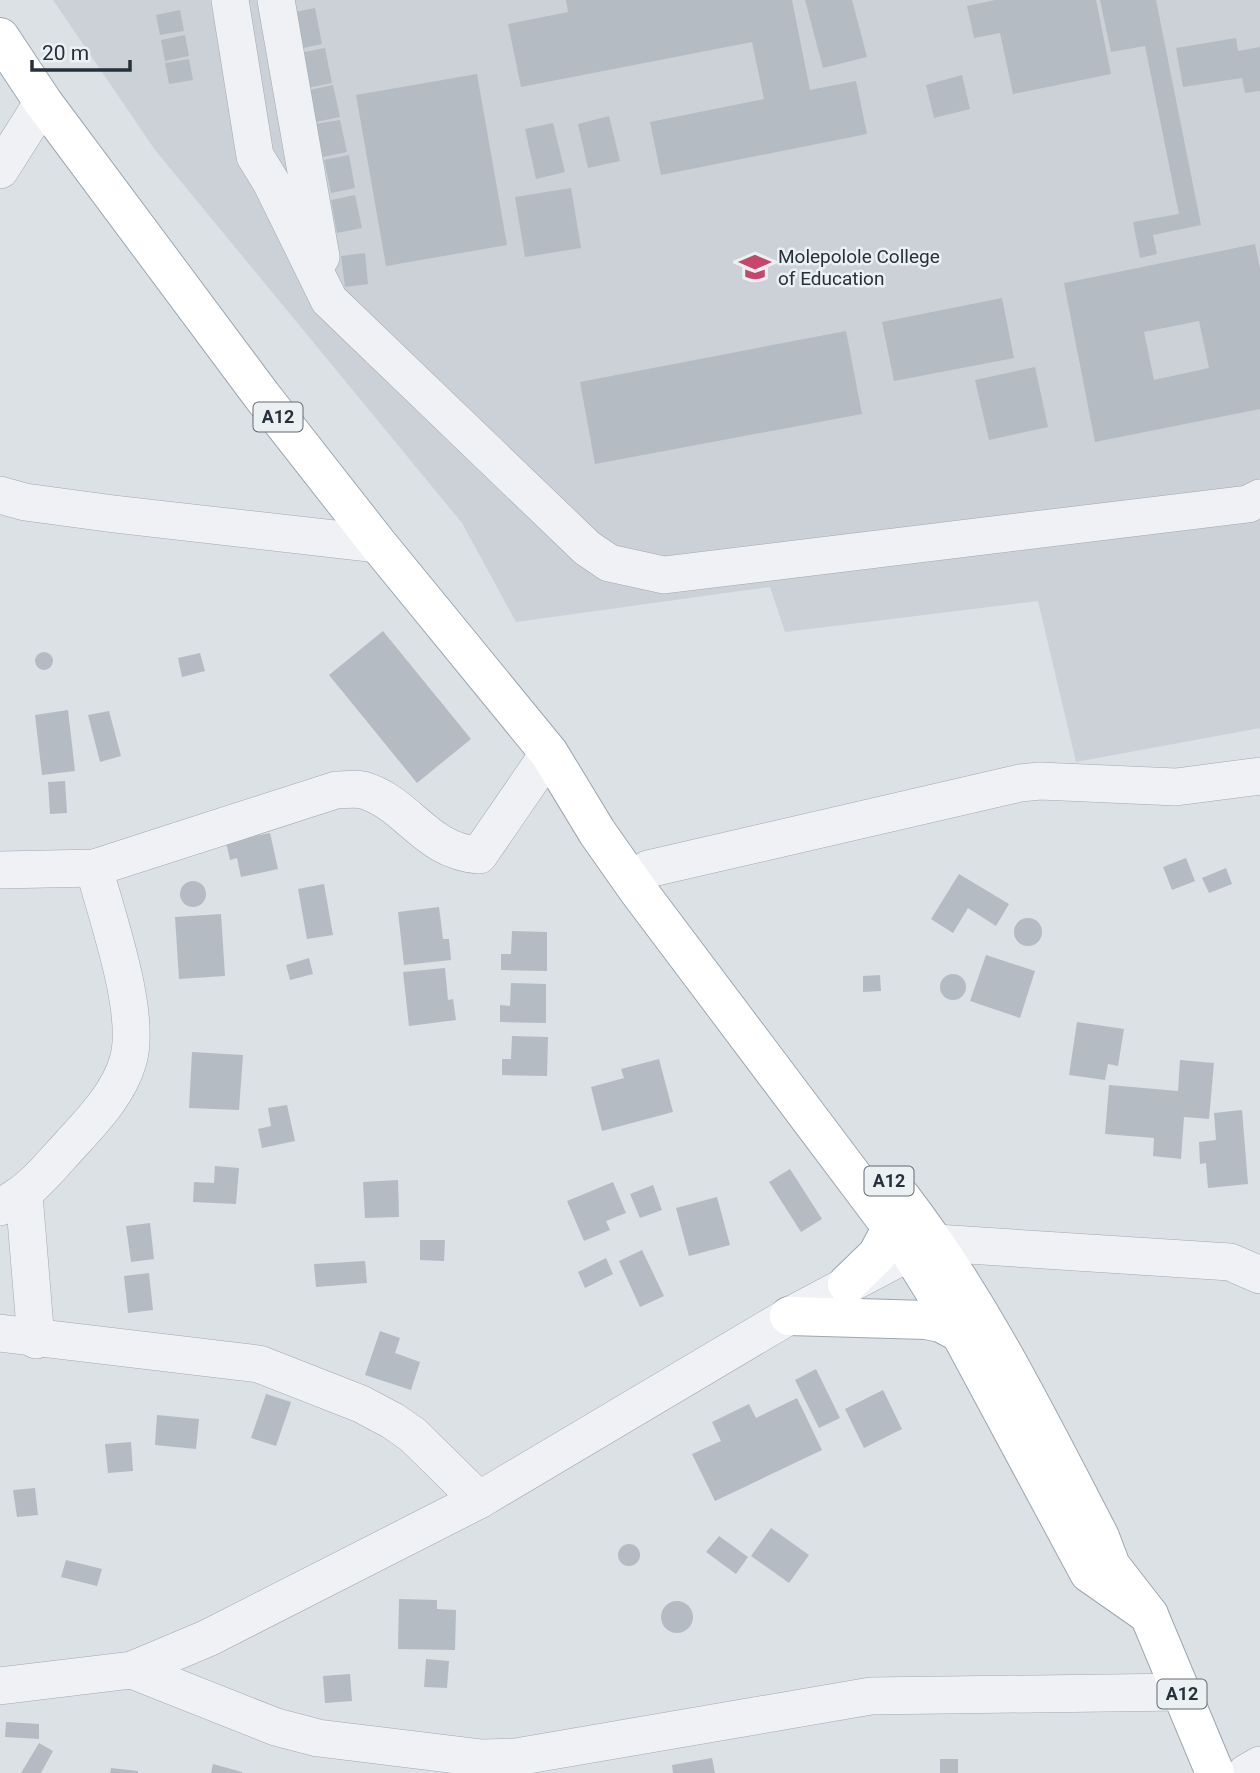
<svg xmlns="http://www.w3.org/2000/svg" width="1260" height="1773" viewBox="0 0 1260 1773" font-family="Roboto,sans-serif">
	<rect width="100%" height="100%" fill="#dce1e6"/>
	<polygon fill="#cbd1d7" points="53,0 1260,0 1260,728 1076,762 1038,601 785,632 770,587 516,622 462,523 155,150"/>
	<g fill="#b4bbc2" fill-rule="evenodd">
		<polygon points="566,0 792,0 810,90 856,81 867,134 661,175 650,122 764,99 752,42 521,87 508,24 568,12"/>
		<polygon points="805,0 852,0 867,57 823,68"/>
		<polygon points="995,0 1096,0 1111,74 1013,94 1000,33 974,38 967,6"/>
		<polygon points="1100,0 1156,0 1201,225 1153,235 1157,254 1140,258 1133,222 1179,214 1145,46 1111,52"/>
		<polygon points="315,8 322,44 298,49 290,13"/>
		<polygon points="180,10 184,31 160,35 156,15"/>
		<polygon points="185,35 189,56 165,61 161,40"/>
		<polygon points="1236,38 1238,51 1260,47 1260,91 1245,93 1242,78 1183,87 1176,48"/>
		<polygon points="325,48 332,83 307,88 300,53"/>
		<polygon points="189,59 193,80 169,84 165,63"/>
		<polygon points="477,74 507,245 386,266 356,95"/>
		<polygon points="962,75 970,109 934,118 926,85"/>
		<polygon points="333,85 340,117 316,122 309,90"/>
		<polygon points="609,116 620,161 588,168 578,124"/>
		<polygon points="340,120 347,152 323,157 315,124"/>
		<polygon points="553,123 565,172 536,179 525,129"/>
		<polygon points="349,155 355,188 331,193 324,160"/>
		<polygon points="571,188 581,248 525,257 515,197"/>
		<polygon points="355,195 362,228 337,233 331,200"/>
		<path d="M1255,244L1260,269V409L1095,442L1064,283ZM1199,321L1209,368L1154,380L1144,332Z"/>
		<polygon points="365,253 368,284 345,287 341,256"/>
		<polygon points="1002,298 1014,358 894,381 882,322"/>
		<polygon points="846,331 862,414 595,464 580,382"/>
		<polygon points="1035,367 1048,427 989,440 975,380"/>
		<polygon points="383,631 471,739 417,783 329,675"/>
		<circle cx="44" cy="661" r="9"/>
		<polygon points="200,653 205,671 182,677 178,658"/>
		<polygon points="68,710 75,771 42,775 35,715"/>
		<polygon points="109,711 121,756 100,762 88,715"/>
		<polygon points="65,781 67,813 50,814 48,782"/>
		<polygon points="270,833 278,869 241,877 237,858 230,860 226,842"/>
		<polygon points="1186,858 1195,881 1172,890 1163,867"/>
		<polygon points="1226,868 1232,884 1209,893 1202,878"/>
		<polygon points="959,874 1009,904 996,926 968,908 953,933 931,919"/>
		<circle cx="193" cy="894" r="13"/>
		<polygon points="324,884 333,935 307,939 298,889"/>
		<polygon points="439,907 443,939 449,939 451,960 404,965 398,912"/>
		<polygon points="221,914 225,976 179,979 175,917"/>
		<circle cx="1028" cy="932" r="14"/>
		<polygon points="512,931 547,932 547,971 501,970 501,954 511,954"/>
		<polygon points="986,955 1035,971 1020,1018 970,1001"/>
		<polygon points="309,958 313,974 290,980 286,965"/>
		<polygon points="445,968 448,1000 453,999 456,1020 409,1026 403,972"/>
		<circle cx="953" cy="987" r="13"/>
		<polygon points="880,975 881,991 863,992 863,976"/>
		<polygon points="511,983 546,984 546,1023 500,1022 500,1005 510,1006"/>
		<polygon points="1077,1022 1124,1029 1118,1066 1108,1064 1105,1080 1069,1075"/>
		<polygon points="512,1036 548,1037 547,1076 502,1075 502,1059 511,1059"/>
		<polygon points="192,1052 243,1055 239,1110 189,1108"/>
		<polygon points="659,1059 673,1112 602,1131 591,1087 624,1078 621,1069"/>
		<polygon points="1180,1060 1214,1063 1209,1119 1184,1117 1181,1159 1153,1156 1154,1138 1105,1134 1109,1085 1178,1091"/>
		<polygon points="287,1105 295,1141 262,1148 258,1129 271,1126 268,1108"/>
		<polygon points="1242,1110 1248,1184 1208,1188 1206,1163 1200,1164 1199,1142 1216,1140 1214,1113"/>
		<polygon points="215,1166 239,1168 236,1204 193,1202 194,1182 214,1183"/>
		<polygon points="790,1169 822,1219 801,1232 769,1182"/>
		<polygon points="398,1180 399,1217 365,1218 363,1182"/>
		<polygon points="613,1182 626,1213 606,1221 610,1230 584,1241 567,1201"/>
		<polygon points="653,1185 662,1210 640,1218 630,1194"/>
		<polygon points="717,1197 730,1245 689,1256 676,1208"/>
		<polygon points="150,1223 154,1259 131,1262 126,1226"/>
		<polygon points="420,1240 445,1240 444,1261 420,1260"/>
		<polygon points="642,1250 664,1296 640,1307 619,1261"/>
		<polygon points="606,1258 613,1274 585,1288 578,1272"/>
		<polygon points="365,1261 367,1283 316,1287 314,1264"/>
		<polygon points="149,1273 153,1310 128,1313 124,1276"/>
		<polygon points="380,1331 400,1338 395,1353 420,1362 411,1390 365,1375"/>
		<polygon points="816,1369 840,1418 819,1428 795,1380"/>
		<polygon points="883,1390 902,1429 864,1448 845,1409"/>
		<polygon points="266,1394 291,1402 276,1446 251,1438"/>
		<polygon points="797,1398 822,1450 715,1501 692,1454 721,1441 712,1422 749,1404 756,1418"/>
		<polygon points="157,1415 199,1419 196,1449 155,1445"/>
		<polygon points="131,1442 133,1471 108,1473 105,1444"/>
		<polygon points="35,1488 38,1515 17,1517 13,1490"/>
		<polygon points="771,1528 809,1555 789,1583 751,1556"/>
		<polygon points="719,1536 748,1557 736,1574 706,1552"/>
		<circle cx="629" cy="1555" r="11"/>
		<polygon points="66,1560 102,1569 97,1586 61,1577"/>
		<polygon points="399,1599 437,1600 437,1609 456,1610 455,1650 398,1649"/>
		<circle cx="677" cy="1617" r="16"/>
		<polygon points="426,1659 449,1661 447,1688 424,1687"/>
		<polygon points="350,1674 352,1701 325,1703 323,1676"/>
		<polygon points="6,1722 39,1724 39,1739 5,1737"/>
		<polygon points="39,1743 53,1751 41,1773 21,1773"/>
		<polygon points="712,1758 715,1773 673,1773 672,1765"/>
		<rect x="940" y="1759" width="18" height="14"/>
		<polygon points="213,1764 242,1772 242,1773 211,1773"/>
		<polygon points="111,1768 138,1771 138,1773 110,1773"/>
	</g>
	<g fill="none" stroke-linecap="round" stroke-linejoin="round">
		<defs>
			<g id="minor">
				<polyline points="230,0 255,156 271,182 329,300 587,548 609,563 664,575 1248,504 1260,498"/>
				<polyline points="276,0 321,257"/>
				<polyline points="0,170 43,102"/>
				<polyline points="0,495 25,502 114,514 378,544"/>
				<polyline points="648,869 1020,783 1040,781 1176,787 1260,776"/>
				<path d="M0,870L94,868L336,790C344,790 354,788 363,790C408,803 426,852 479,855L549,753"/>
				<polyline points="24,1195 36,1340"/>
				<path d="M0,1207C32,1191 47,1170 71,1144C93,1120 119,1093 128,1061C142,1014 107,917 94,868"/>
				<polyline points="0,1333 259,1364 361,1404 393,1421 413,1435 479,1500"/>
				<polyline points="132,1670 276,1727 318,1738 482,1758 516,1757 871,1696 1181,1692"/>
				<polyline points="0,1686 132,1670 208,1638 479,1500 789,1316 910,1252 936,1243 1230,1262 1260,1275"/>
				<polyline points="1246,1773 1260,1765"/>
			</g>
			<g id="major">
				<polyline points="0,37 43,102 262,396 378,544 549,753 597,832 637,889 910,1252 960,1333 1089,1573 1149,1615"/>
				<path d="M901,1197C981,1301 1039,1420 1100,1537L1111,1566L1149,1615L1215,1773"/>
				<polyline points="847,1284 877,1255 892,1227"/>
				<polyline points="789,1316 926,1320 941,1323 960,1333"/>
			</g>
		</defs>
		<use href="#minor" stroke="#a2a9af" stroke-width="38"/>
		<use href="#major" stroke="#9ca7b0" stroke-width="40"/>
		<use href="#minor" stroke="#eff1f4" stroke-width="37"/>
		<use href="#major" stroke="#fff" stroke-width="38"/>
	</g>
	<defs>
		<symbol id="university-bare" viewBox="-9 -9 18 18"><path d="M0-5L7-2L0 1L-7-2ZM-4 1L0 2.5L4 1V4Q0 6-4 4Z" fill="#c5476a" stroke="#ebf0f3" stroke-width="2.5" paint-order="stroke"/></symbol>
	</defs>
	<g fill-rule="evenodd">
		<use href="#university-bare" x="733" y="245" width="44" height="44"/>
	</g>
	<g text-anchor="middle" stroke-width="5" stroke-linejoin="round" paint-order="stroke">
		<g fill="#ebf0f3" stroke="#626a72" stroke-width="2">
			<rect x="253.5" y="402.5" width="49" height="29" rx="5"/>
			<rect x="864.5" y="1166.5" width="49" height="29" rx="5"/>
			<rect x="1157.5" y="1679.5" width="49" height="29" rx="5"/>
		</g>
		<g font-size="18" font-weight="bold" fill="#27313b">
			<text x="278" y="423">A12</text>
			<text x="889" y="1187">A12</text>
			<text x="1182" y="1700">A12</text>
		</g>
		<g font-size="19" fill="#27313b" stroke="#ebf0f3" text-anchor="start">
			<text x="778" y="263">Molepolole College<tspan x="778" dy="22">of Education</tspan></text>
		</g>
	</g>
	<path d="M32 60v10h98v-10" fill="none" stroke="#27313b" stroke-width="3.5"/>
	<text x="42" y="60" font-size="21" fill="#27313b" stroke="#ebf0f3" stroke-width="5" paint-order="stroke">20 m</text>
</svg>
